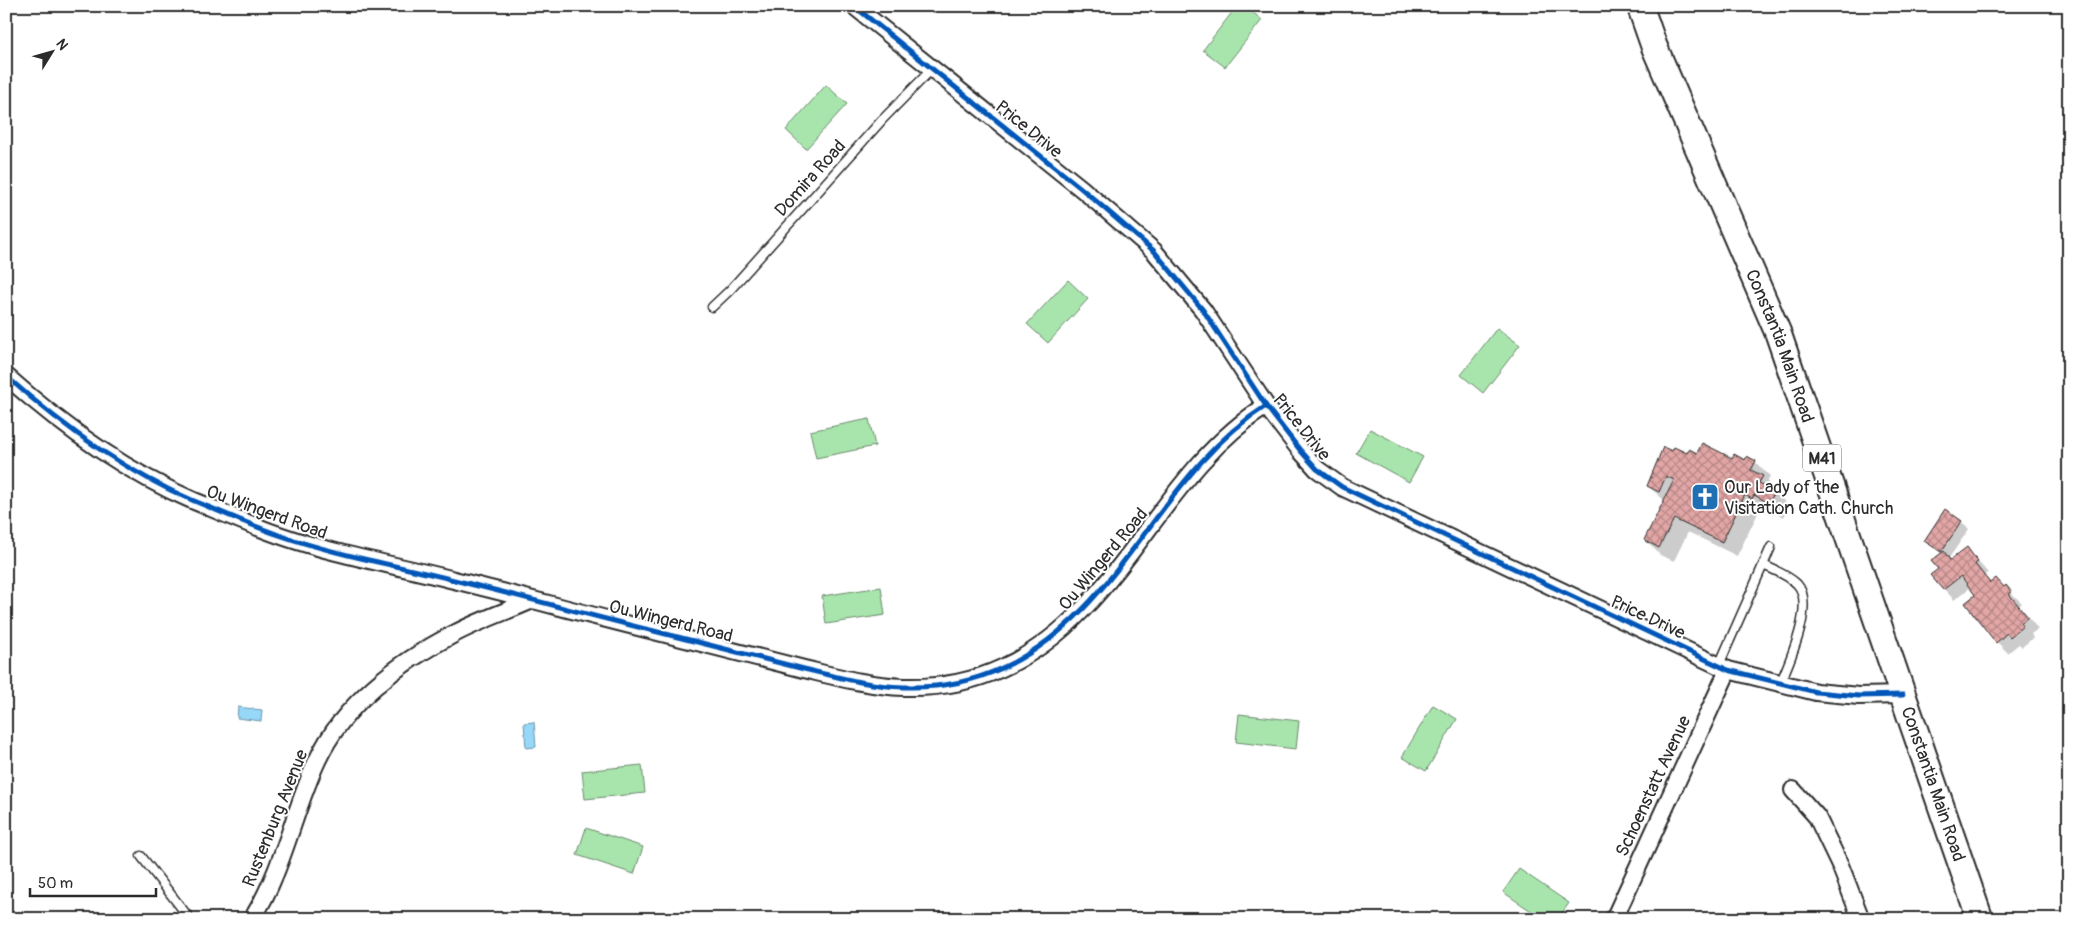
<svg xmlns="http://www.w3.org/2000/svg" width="2075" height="925" viewBox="0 0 2075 925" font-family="Pangolin,sans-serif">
	<defs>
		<pattern id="building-cross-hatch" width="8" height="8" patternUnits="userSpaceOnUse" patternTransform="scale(1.25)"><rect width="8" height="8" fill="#e1a6a5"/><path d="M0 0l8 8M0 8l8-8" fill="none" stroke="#b78787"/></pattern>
	</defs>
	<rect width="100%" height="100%" fill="#fff"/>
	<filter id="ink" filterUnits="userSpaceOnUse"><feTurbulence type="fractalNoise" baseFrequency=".02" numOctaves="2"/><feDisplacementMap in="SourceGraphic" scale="10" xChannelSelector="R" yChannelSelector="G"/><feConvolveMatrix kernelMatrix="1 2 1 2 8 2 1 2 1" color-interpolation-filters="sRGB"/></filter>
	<g filter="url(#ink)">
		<g fill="#a8e5ac" stroke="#6a886c">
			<polygon points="1237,6 1245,6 1262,20 1225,67 1203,50"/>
			<polygon points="826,85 847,104 806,149 786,130"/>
			<polygon points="1068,280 1088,299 1048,343 1027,324"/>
			<polygon points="1497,328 1520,345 1483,393 1461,375"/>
			<polygon points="869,419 875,446 816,458 810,431"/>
			<polygon points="1370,429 1423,457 1409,482 1356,453"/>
			<polygon points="881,587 885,615 826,624 822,596"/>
			<polygon points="1433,705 1457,719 1426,771 1402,757"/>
			<polygon points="1239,714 1299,721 1296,749 1236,742"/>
			<polygon points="642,765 645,793 585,799 582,771"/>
			<polygon points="586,828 643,847 634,874 577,855"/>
			<polygon points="1519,869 1569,903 1558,919 1543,919 1503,892"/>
		</g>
		<g fill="#97d8f9" stroke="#6c93a7">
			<polygon points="238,707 262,710 261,721 237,718"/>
			<polygon points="534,722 536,747 526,748 524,723"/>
		</g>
		<g fill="#0003">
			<polygon points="1673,453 1755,462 1770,476 1767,482 1789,507 1784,517 1768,509 1766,512 1760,509 1737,556 1688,532 1674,561 1660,555 1646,540 1665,501 1648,486"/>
			<polygon points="1946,511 1969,529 1949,558 1951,560 1966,548 1988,573 1985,576 1991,583 1996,579 2022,603 2019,606 2038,629 2031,634 2033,638 2022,647 2019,644 2008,653 1997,642 1977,595 1971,587 1954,600 1944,589 1942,554 1926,540"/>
		</g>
		<g fill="url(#building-cross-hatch)" stroke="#2b2b2b">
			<polygon points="1702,443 1732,458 1734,454 1745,460 1747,456 1756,461 1751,470 1763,476 1759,483 1775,491 1769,503 1754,495 1752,499 1745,495 1722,542 1674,519 1659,548 1644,540 1674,480 1666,476 1659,492 1647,486 1663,447 1672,451 1674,447 1687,453 1689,449 1697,453"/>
			<polygon points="1945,509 1962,521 1941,552 1924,541"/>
			<polygon points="1967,547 1978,562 1975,564 1990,583 1996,578 2004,587 2006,585 2012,592 2009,594 2028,617 2021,623 2023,626 2010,637 2007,633 1996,643 1965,603 1975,595 1961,576 1943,590 1930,575 1938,569 1931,561 1944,551 1950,560"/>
		</g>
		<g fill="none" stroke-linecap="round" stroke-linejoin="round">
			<defs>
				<g id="service">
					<polyline points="712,307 730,290 882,120 932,69"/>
					<path d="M1763,565C1774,570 1788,575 1797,584C1816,604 1789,662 1780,684"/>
					<polyline points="1719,665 1771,547"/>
					<polyline points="141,856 190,919"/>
				</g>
				<g id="minor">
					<polyline points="854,6 1082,189 1154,251 1203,310 1266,406 1300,450 1317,469 1342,487 1728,670 1816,692 1859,696 1903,695"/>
					<path d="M6,376C61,425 124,471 192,500C221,512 250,525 279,535C336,555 396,565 454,580C520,596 585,614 650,630C702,643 753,656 804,669C837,677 870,686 904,687C937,688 972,682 1002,668C1120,615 1159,473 1266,406"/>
					<polyline points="1793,790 1817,817 1840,865 1861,919"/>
					<path d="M252,919C283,871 293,812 317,761C343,704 399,662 454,634C478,621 505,612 530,601"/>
					<polyline points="1614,919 1728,670"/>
				</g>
				<g id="primary">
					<path id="s1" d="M1640,6L1654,46L1778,333L1980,919"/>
				</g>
			</defs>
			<use href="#service" stroke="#2b2b2b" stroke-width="11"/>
			<use href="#minor" stroke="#2b2b2b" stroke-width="20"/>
			<use href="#primary" stroke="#2b2b2b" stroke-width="29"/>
			<use href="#service" stroke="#fff" stroke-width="8"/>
			<use href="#minor" stroke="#fff" stroke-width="16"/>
			<use href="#primary" stroke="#fff" stroke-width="25"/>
			<defs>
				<g id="cycleway">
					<polyline points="854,6 1082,189 1154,251 1203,310 1266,406 1300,450 1317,469 1342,487 1728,670 1816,692 1859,696 1903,695"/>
					<path d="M6,376C61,425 124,471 192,500C221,512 250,525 279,535C336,555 396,565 454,580C520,596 585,614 650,630C702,643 753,656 804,669C837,677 870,686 904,687C937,688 972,682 1002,668C1120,615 1159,473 1266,406"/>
				</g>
			</defs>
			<use href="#cycleway" stroke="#fff" stroke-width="8"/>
			<use href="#cycleway" stroke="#0057b8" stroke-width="5"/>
		</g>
	</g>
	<defs>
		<symbol id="church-square" viewBox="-11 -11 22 22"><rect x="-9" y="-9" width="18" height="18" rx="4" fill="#1f6fb2" stroke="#fff"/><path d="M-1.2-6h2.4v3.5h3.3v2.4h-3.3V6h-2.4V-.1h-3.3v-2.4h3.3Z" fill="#fff"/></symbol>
	</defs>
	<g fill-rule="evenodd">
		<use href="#church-square" x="1689" y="481" width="32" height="32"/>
	</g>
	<g text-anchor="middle" stroke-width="4" stroke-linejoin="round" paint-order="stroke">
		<rect fill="#fff" stroke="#6b6b6b" stroke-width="1" x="1803" y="444.5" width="38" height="27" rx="4"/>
		<g font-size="16" font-weight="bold" fill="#2b2b2b">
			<text x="1822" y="464">M41</text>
		</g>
		<g font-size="18" fill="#2b2b2b" stroke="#fff">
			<text transform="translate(1029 129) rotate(39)" y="6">Price Drive</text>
			<text transform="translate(810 178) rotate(-48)" y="6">Domira Road</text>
			<text dy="6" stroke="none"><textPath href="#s1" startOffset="368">Constantia Main Road</textPath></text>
			<text transform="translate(1302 427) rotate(51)" y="6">Price Drive</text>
			<text transform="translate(267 512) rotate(20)" y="6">Ou Wingerd Road</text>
			<text transform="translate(1103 559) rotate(-50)" y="6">Ou Wingerd Road</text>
			<text transform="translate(1648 617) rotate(25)" y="6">Price Drive</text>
			<text transform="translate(671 621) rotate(14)" y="6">Ou Wingerd Road</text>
			<text dy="6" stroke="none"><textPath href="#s1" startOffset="832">Constantia Main Road</textPath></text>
			<text transform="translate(1653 786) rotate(-65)" y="6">Schoenstatt Avenue</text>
			<text transform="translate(275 818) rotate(-68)" y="6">Rustenburg Avenue</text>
		</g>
		<g font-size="18" fill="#2b2b2b" stroke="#fff" text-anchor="start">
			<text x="1724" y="493">Our Lady of the<tspan x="1724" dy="21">Visitation Cath. Church</tspan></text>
		</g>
	</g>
	<rect width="2075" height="925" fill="none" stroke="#fff" stroke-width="25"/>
	<rect x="12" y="12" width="2050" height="900" fill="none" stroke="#2b2b2b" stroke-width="2" filter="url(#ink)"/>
	<g transform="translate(52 52) rotate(53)" stroke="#ffffff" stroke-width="4" paint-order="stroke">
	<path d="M0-4L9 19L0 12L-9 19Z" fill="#2b2b2b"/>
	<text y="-8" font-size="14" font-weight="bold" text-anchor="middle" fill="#2b2b2b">N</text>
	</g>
	<path d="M30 888v8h126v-8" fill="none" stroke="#2b2b2b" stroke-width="2.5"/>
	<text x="38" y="888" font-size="15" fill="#2b2b2b" stroke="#ffffff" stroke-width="4" paint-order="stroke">50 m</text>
</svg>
